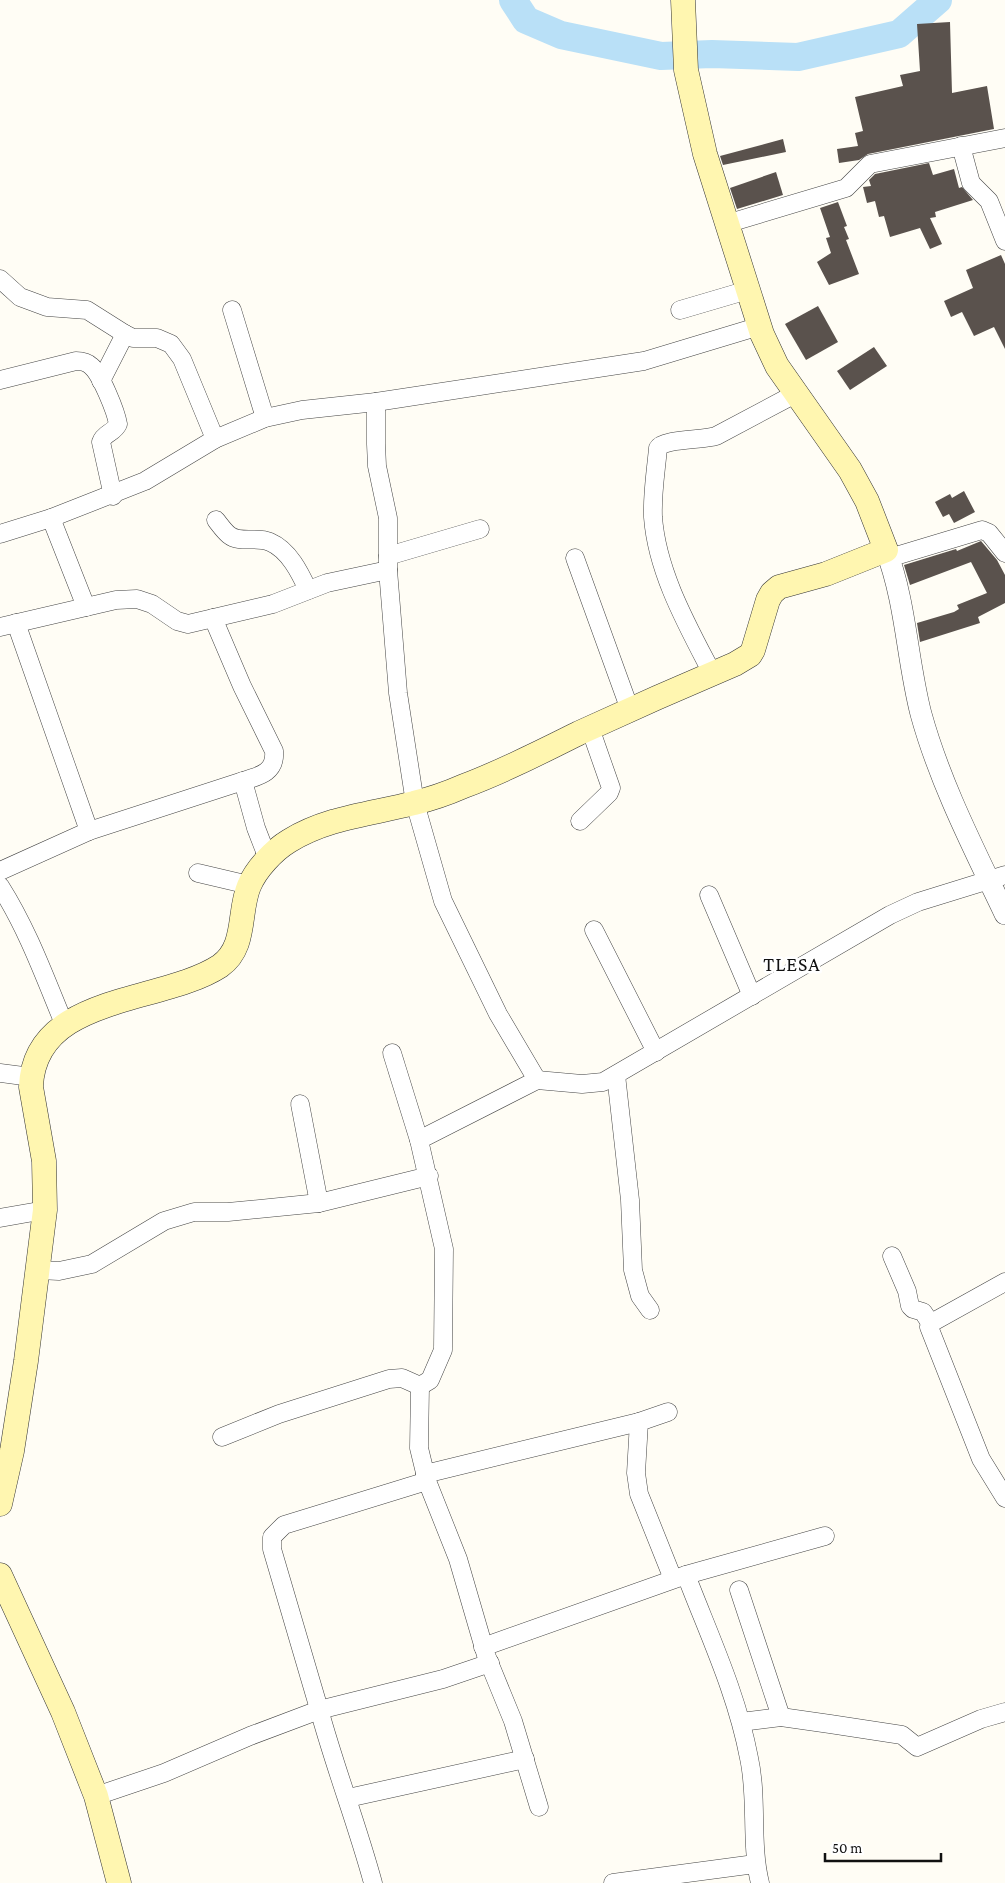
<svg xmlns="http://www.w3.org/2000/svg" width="1005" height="1883" viewBox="0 0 1005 1883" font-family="'Crimson Pro',serif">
	<rect width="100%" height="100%" fill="#fffdf5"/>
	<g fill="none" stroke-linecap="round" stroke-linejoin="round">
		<polyline stroke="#b9e0f7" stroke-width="28" points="513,0 526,20 561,35 661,56 712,54 798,57 899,34 938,0"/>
	</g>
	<g fill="#5a524d">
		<polygon points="950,22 952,93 987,86 994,129 868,154 859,160 839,163 837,149 858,146 855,133 863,131 855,97 903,86 900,75 920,71 917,24"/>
		<polygon points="783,139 786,152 723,165 720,156"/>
		<polygon points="929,163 933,175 954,169 959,188 962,187 973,200 935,212 936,217 930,218 942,244 930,249 920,228 890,237 884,216 879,217 875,201 867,203 863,187 871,186 869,180 875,174"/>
		<polygon points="776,172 783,195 737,209 730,188"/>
		<polygon points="838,202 847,226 844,227 849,239 846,240 859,274 829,285 817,262 831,253 826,238 830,237 820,208"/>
		<polygon points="1001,255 1005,264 1005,349 994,327 974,336 962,312 951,317 944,301 973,288 966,270"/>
		<polygon points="818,306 838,342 806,360 785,324"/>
		<polygon points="874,347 887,366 850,390 837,371"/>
		<polygon points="964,491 975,512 954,523 949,514 943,517 935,502 950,494 952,498"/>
		<polygon points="981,541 997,560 1005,575 1005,603 978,617 980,623 920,642 917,623 954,612 959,609 957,605 987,593 971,562 910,585 904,565 956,549 957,551"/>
	</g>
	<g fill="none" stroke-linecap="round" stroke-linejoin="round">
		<defs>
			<g id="minor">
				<polyline points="961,146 971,183 989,201 1005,241"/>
				<polyline points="726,224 846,188 870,164 1005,138"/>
				<polyline points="0,279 20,297 47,307 87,310 125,334 133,338 157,338 171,344 182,359 215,439"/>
				<polyline points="232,310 265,418"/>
				<polyline points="680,310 748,290"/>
				<path d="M0,380L76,361C81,361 87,362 91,366C101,374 116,412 118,424C114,433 104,433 101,442L113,496"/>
				<polyline points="101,381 125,334"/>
				<polyline points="376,402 644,361 760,326"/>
				<path d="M216,520C220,525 224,531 229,535C240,544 257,536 270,542C289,550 300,573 308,590"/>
				<polyline points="0,534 51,518"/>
				<polyline points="388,556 480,529"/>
				<polyline points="575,558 630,710"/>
				<polyline points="889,558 982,530 989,533 1005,553"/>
				<polyline points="86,607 51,518 145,481 215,439 265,418 302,410 376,402 376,444 377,466 388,518 388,570 398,693 415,803 443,901 498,1014 537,1080 419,1140 444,1249 443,1350 430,1380 420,1386 402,1378 389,1379 279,1414 222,1437"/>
				<path d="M213,618L242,686L274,751C276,772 260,776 243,781"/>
				<polyline points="16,623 89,831"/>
				<polyline points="0,627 116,600 137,599 152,604 177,621 188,624 273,604 327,583 388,570"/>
				<path d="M712,673C687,625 657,572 653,517C652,493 656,471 658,448C662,439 704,440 716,436L795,394"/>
				<polyline points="580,821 609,793 611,788 590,728"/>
				<polyline points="0,871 89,831 243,781 256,828 268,859"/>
				<polyline points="198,873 249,885"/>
				<path d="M0,886C28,930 45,978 65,1026"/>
				<polyline points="709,895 752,996"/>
				<polyline points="594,930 656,1052"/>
				<polyline points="392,1053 419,1140"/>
				<polyline points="0,1073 31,1077"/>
				<polyline points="616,1075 630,1200 633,1270 640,1296 650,1310"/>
				<polyline points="537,1080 582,1084 603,1082 890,915 918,902 1005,875"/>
				<polyline points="300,1104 319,1203"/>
				<polyline points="0,1218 45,1210"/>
				<polyline points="892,1256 907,1291 910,1306 913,1309 923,1312 931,1324"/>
				<polyline points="39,1270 59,1271 92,1264 164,1221 194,1212 228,1212 319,1203 429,1176"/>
				<polyline points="1005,1282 933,1322 929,1327 981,1459 1005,1498"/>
				<polyline points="420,1386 419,1448 427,1481 458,1559 486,1655 513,1721 539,1807"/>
				<polyline points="668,1412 639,1422 636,1473 639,1494 673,1579"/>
				<polyline points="425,1474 639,1422"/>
				<path d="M686,1575C709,1635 737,1694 749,1758C758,1799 750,1842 760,1883"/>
				<polyline points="739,1590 781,1717"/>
				<polyline points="483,1647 686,1575 825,1536"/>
				<polyline points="741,1722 781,1717 830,1724 902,1735 917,1747 981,1719 1005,1712"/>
				<polyline points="96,1796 164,1773 250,1736 319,1710 443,1679 490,1663"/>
				<polyline points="348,1798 525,1759"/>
				<path d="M373,1883C357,1824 335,1768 319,1709C303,1656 288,1602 272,1549V1537L284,1525L427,1481"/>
				<polyline points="613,1883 755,1864"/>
			</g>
			<path id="tertiary" d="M886,550C906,602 907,660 921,714C940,783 974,849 1005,914"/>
			<g id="secondary">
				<path d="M0,1504L12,1451L26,1361L45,1210L44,1161L31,1087C34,994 162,1004 220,966C247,947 238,912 249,886C256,869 274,850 289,841C328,817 372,814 414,803C431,799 448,793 464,786C504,771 541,752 579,733C631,709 683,686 735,664L750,655L753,650L768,600L772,593L779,587L826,574L886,550L867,501L850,470L777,366L762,334L705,154L686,70L683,0"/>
				<polyline points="0,1575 63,1712 96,1796 119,1883"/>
			</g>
		</defs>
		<use href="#minor" stroke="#444" stroke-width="19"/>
		<use href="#tertiary" stroke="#444" stroke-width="22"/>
		<use href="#secondary" stroke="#333" stroke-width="25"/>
		<use href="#minor" stroke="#fff" stroke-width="18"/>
		<use href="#tertiary" stroke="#fff" stroke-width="21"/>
		<use href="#secondary" stroke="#fff6b0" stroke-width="24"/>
	</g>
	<g text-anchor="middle" stroke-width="5" stroke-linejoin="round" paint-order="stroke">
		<g font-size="20" letter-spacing="1" fill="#111" stroke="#fff">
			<text x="792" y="971">TLESA</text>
		</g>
	</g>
	<path d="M825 1853v8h116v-8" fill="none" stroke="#111111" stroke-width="2.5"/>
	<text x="832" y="1853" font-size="15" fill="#111111" stroke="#ffffff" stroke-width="4" paint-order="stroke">50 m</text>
</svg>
